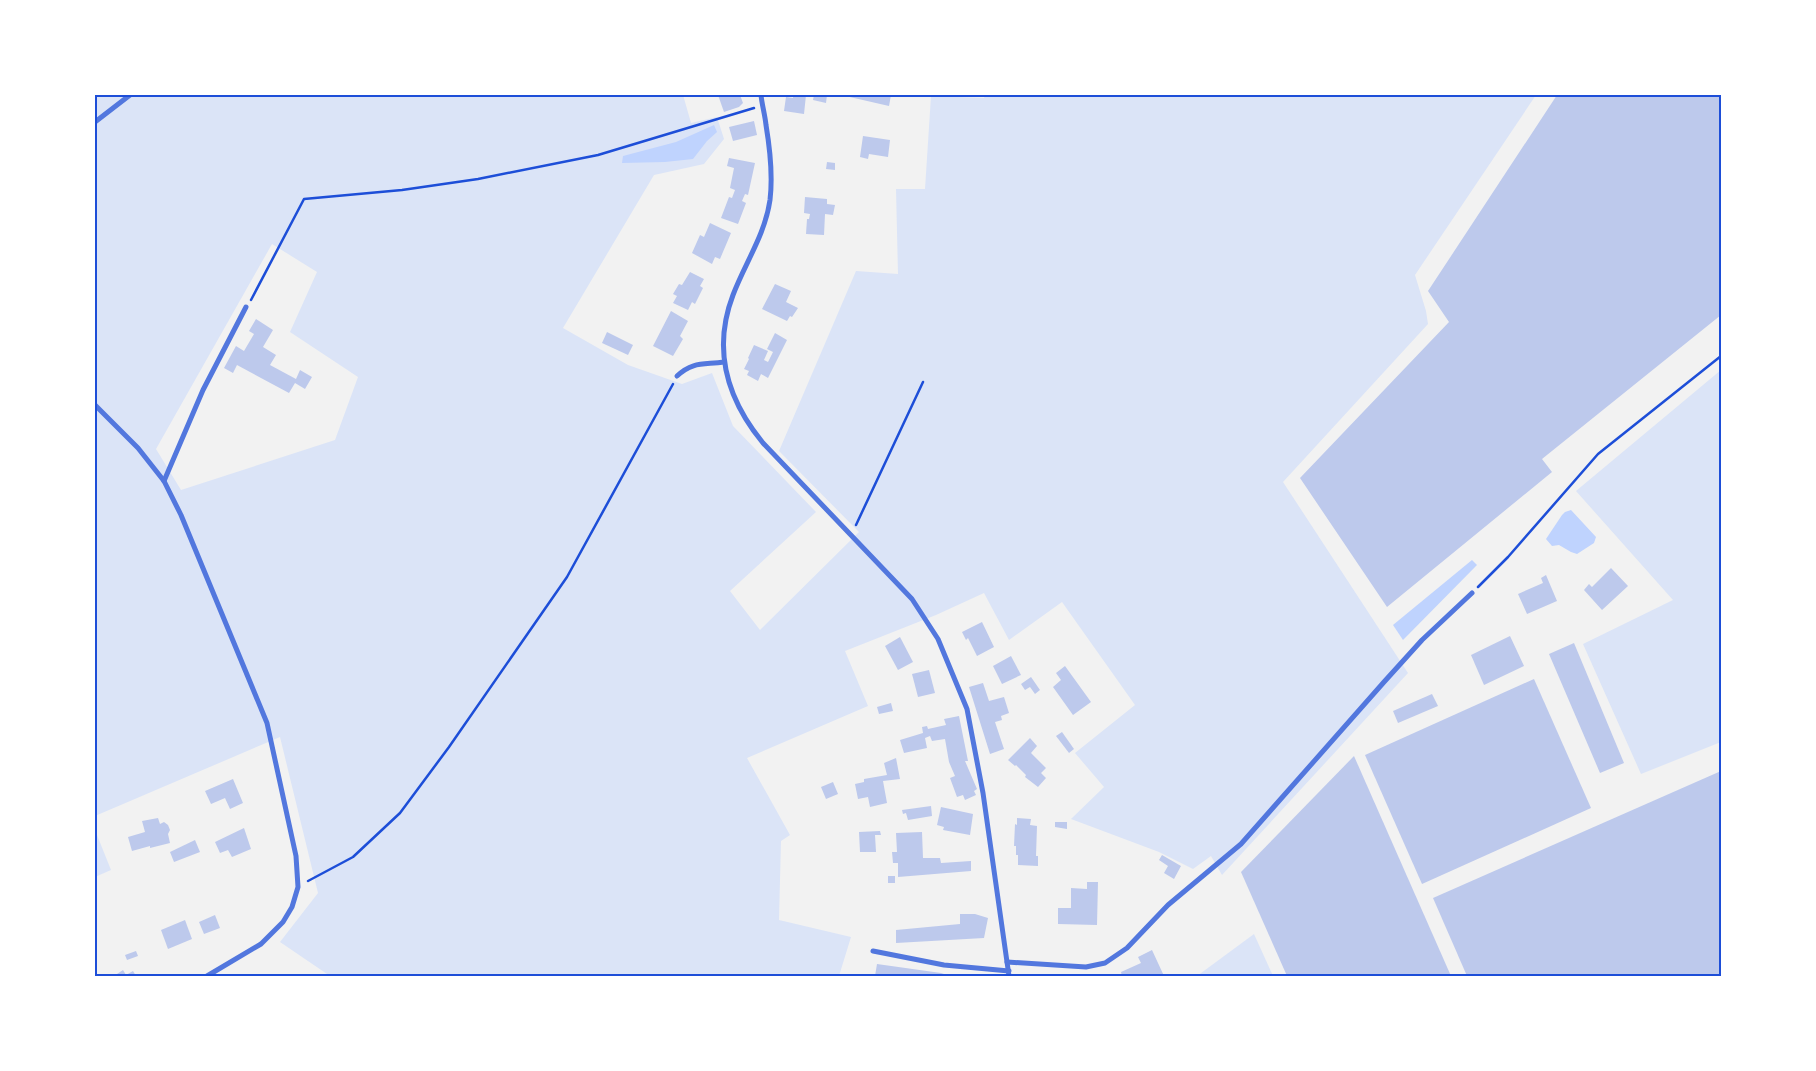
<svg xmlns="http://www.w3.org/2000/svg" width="1816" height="1071" viewBox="0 0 1816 1071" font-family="Inter,sans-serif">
	<rect width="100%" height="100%" fill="#f2f2f2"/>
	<g fill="#dbe4f7" fill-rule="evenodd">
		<path d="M95,95H683L691,123L717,117L724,139L704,164L654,175L563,328L628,365L682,384L712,373L733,426L816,512L730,591L760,630L859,532L779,451L856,271L898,274L896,189H925L931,96L984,98L985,95H1536L1415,275L1426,311L1428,324L1283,482L1408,673L1222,875L1211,856L1193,869L1159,852L1071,819L1104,787L1075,753L1135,705L1062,602L1009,640L984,593L936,615L845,651L868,706L747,758L790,835L781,841L779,920L851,937L839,976H330L280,942L318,893L280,737L95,816ZM272,244L317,272L290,332L358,377L335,440L181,490L156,449Z"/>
		<polygon points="1721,370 1721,742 1641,774 1583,644 1673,600 1576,491"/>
		<polygon points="95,830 111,870 95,877"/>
		<polygon points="1254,934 1273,976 1197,976"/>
	</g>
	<g fill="#bfd3fe">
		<polygon points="714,125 717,132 707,141 693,159 665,162 622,163 623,156 676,142"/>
		<polygon points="1571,510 1596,537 1594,543 1577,554 1571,552 1559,545 1552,546 1546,539 1562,515 1565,512"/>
		<polygon points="1472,560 1477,565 1403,640 1393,625"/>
	</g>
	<g fill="#bdc9ec">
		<polygon points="718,95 740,95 743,103 739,107 724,112"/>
		<polygon points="793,95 806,95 804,114 784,111 786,97 793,98"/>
		<polygon points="814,95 827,95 826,103 813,100"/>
		<polygon points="841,95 891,95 889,106"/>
		<polygon points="1557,95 1721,95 1721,315 1542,459 1552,472 1387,607 1300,478 1449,322 1428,291"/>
		<polygon points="754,121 757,135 733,141 729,127"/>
		<polygon points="863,136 890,140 888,157 869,154 868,159 860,157"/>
		<polygon points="729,158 755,163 748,195 745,194 742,201 746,203 738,224 721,218 729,197 732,198 735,190 730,188 734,168 727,166"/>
		<polygon points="827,162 835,163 835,170 826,169"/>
		<polygon points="805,197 827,199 827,204 835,205 833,215 825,214 824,235 806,234 807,219 809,219 810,214 804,213"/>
		<polygon points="710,223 731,233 720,259 715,257 712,264 692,253 700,235 704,237"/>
		<polygon points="690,272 704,279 700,286 703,288 695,304 692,302 688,310 673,303 677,296 673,294 679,284 682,285"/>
		<polygon points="775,284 791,291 786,302 798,308 792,317 790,316 787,321 762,309"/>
		<polygon points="671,311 688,321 680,336 683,339 673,356 653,346"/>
		<polygon points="256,319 273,330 263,347 276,355 270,365 296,379 300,370 312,377 305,389 295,383 289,393 237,365 233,373 224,368 236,346 244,351 254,334 249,331"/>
		<polygon points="607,332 633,345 628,355 602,343"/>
		<polygon points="775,333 787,340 768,378 761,374 758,381 747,375 749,371 744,369 749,359 748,358 754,345 768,351 764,360 768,362 773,352 767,349"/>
		<polygon points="1611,568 1628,586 1602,610 1584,590 1589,584 1592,587"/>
		<polygon points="1546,575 1557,601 1527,614 1518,594 1543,583 1541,578"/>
		<polygon points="982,622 994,647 977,656 968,638 966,640 962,632"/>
		<polygon points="1510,636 1524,666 1484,685 1471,655"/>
		<polygon points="900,637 913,662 898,670 885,646"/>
		<polygon points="1574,643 1624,763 1600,773 1549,654"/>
		<polygon points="1011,656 1021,675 1002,684 993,666"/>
		<polygon points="1065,666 1091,702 1073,715 1053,687 1061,680 1056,673"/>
		<polygon points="929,670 935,693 918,697 912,674"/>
		<polygon points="1031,677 1040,690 1035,694 1030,687 1025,690 1021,684"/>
		<polygon points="1534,679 1591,808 1422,884 1365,755"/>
		<polygon points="983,683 989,701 1004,697 1009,713 1001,716 1002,720 995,722 1004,749 990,754 969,687"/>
		<polygon points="1432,694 1438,706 1398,723 1393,711"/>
		<polygon points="891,703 893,711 879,714 877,707"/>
		<polygon points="959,716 968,761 965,761 977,789 974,791 976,795 965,800 963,795 957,797 950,778 955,776 949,762 945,739 932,741 930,736 925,738 927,748 904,753 900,740 923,733 922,727 927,726 928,729 946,725 944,719"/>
		<polygon points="1062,732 1074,749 1069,753 1056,736"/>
		<polygon points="1030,738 1037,746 1031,753 1046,768 1041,773 1046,778 1038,787 1025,777 1026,775 1016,765 1015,766 1008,760"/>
		<polygon points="1354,756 1451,976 1287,976 1241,872"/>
		<polygon points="896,758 900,779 883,781 887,803 870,807 868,797 858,799 855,784 864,782 864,779 887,775 884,763"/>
		<polygon points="1721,771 1721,976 1467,976 1433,898"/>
		<polygon points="233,779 243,803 230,809 225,798 211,804 205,791"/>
		<polygon points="833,782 838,794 826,799 821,787"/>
		<polygon points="931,806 932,816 908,820 906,813 903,814 902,810"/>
		<polygon points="941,807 973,814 970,835 943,830 944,827 937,825"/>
		<polygon points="158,818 160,824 164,822 168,825 170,830 168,834 170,843 150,848 150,846 132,851 128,837 145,832 142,821"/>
		<polygon points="1017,818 1031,819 1030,825 1037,826 1036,856 1038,856 1038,866 1018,865 1018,855 1016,855 1016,846 1014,846 1015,824 1017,825"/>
		<polygon points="1055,822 1067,822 1067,829 1055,827"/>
		<polygon points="244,828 251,849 232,857 228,850 220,853 215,842"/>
		<polygon points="880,831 881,835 875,835 876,852 860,852 859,832"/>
		<polygon points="922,832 923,858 940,858 941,863 971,861 971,871 898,877 898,863 893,863 892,852 897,852 896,833"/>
		<polygon points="195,840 200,852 174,862 170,852"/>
		<polygon points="1162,855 1181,866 1174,879 1164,873 1168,866 1159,860"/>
		<rect x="888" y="876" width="7" height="7"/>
		<polygon points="1087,882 1098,882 1097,925 1058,924 1058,908 1071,908 1071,888 1087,889"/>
		<polygon points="960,914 975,914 988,918 984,938 896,943 896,930 960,924"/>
		<polygon points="215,915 220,928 204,934 199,922"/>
		<polygon points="185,920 192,939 168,949 161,930"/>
		<polygon points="1152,950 1164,976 1122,976 1121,972 1141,963 1138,957"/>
		<polygon points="136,951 138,956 127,960 125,955"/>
		<polygon points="877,964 941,973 950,976 875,976"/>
		<polygon points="123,970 126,975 133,971 136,976 118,976 117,974"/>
	</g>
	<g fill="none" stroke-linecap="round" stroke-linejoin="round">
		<g stroke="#1d4ed8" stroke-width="2.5">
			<polyline points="251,300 304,199 402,190 478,179 598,155 754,108"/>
			<polyline points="856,525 923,382"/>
			<polyline points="1478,587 1508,557 1598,454 1721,356"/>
			<polyline points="308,881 353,857 400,813 449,747 567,577 673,384"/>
		</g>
		<g stroke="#5277de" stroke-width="5">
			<path d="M761,95C762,105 765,115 766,125C770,149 773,175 770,200C765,235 745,263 733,295C712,350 727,399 763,443L912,599L938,639L967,709L983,793L1009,976"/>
			<polyline points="95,122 130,95"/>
			<path d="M677,376C693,361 704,365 724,362"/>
			<polyline points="95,405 138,448 164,481 181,515 267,723 296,856 298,887 292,907 283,922 261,944 207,976"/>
			<polyline points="164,481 203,390 246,307"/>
			<polyline points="873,951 944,965 1009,971"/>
			<polyline points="1007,962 1086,967 1105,963 1127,948 1168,905 1241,844 1384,682 1422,640 1472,593"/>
		</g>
	</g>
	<rect width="1816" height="1071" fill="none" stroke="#ffffff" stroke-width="192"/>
	<rect x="96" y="96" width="1624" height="879" fill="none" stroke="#1d4ed8" stroke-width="2"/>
</svg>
